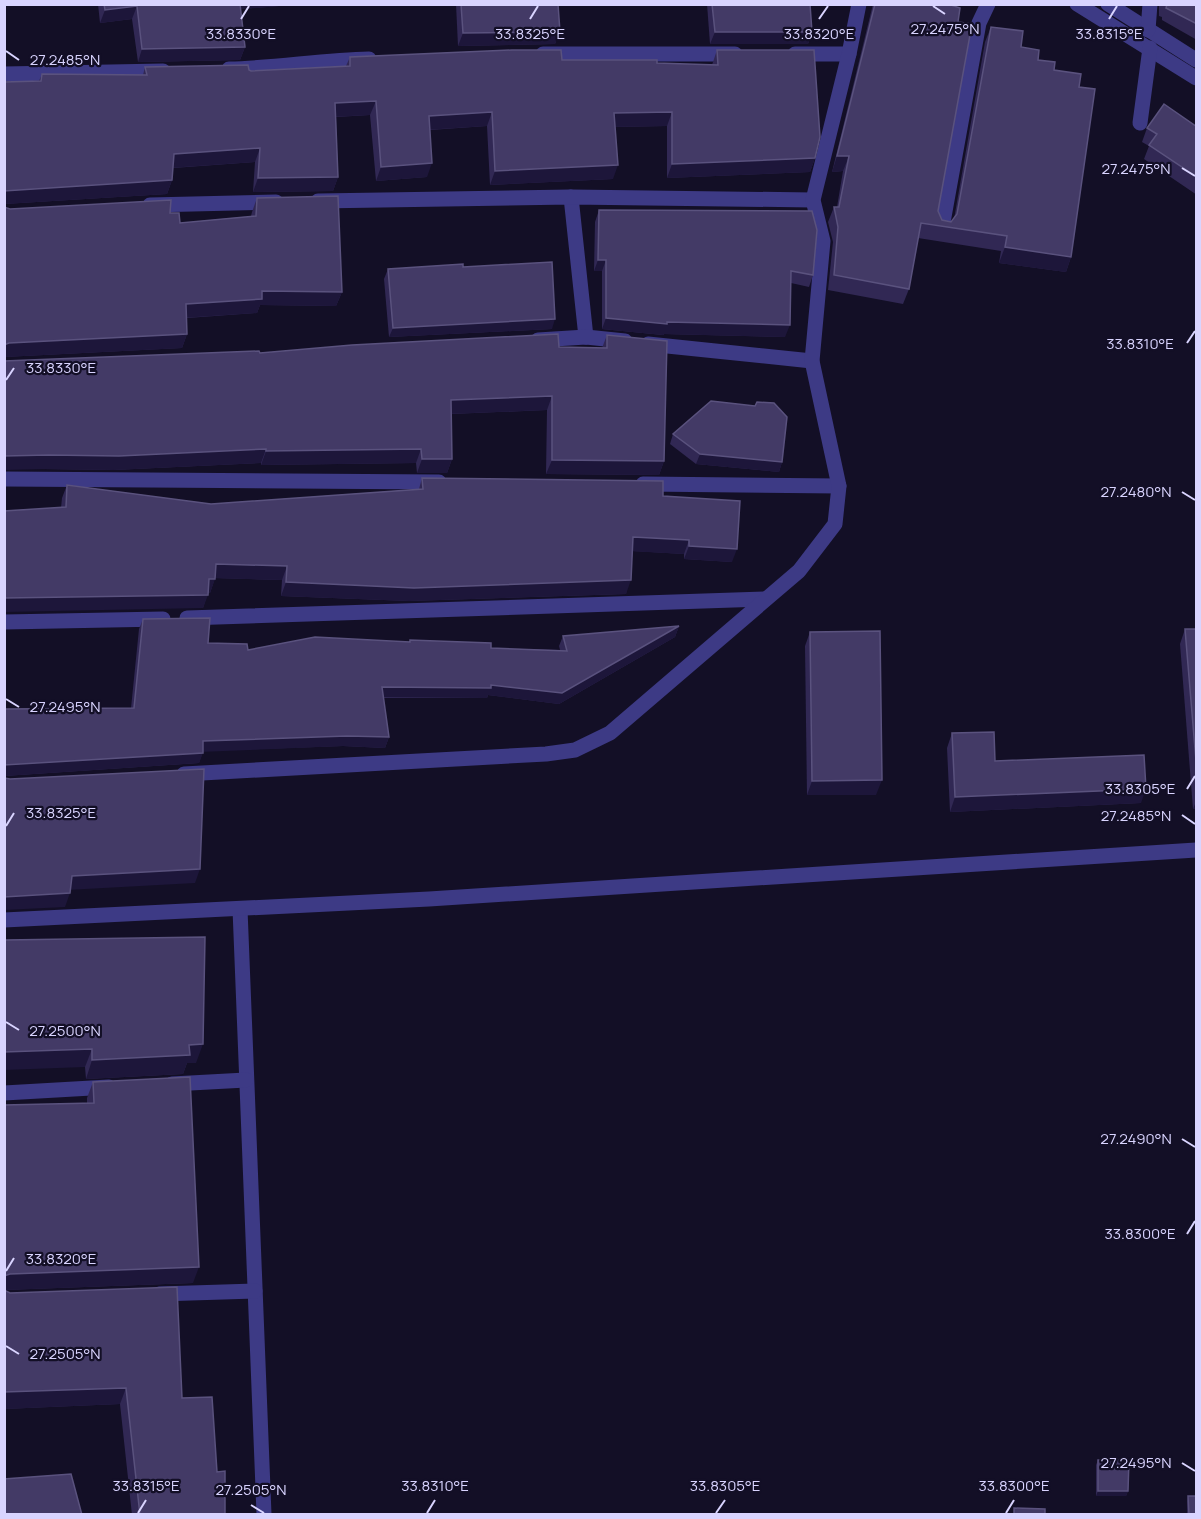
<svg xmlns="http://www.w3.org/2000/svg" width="1201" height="1519" viewBox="0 0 1201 1519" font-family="Manrope,sans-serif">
	<rect width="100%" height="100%" fill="#130f26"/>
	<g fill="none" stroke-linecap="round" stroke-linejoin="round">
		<g stroke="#3d3a85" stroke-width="15">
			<polyline points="1077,4 1196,78"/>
			<polyline points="1108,4 1196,60"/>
			<polyline points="1148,30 1150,4"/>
			<polyline points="543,54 735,54"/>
			<polyline points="795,54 849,54"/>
			<path d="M229,69C276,68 322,60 369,59"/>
			<polyline points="4,74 163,71"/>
			<polyline points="1140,123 1150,48"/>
			<polyline points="571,197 586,337"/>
			<polyline points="318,201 571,197 813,200"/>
			<polyline points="150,205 276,202"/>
			<polyline points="942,228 979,23 988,4"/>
			<polyline points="538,340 586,337 625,341"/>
			<polyline points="648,344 812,361"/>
			<polyline points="4,479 439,482"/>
			<polyline points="643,484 839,486"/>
			<polyline points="187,618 765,599"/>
			<polyline points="4,622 163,619"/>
			<polyline points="184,774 546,754 575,750 610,733 799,571 835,524 839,486 812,361 823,241 813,200 849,54 859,4"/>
			<polyline points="240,909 264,1514"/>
			<polyline points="4,920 429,899 1196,850"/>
			<polyline points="172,1084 246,1080"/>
			<polyline points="4,1093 109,1087"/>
			<polyline points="159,1294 255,1291"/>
		</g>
	</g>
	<g fill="#312854">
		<polygon points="98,4 303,4 240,9 245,47 240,60 138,62 132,19 100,23"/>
		<polygon points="456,4 558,4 560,32 555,44 458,46"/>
		<polygon points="707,4 810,4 812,32 808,44 710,44"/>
		<polygon points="873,4 948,4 958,22 938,211 942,220 951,222 954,219 985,42 991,27 1079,87 1071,257 1066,272 999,263 1001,251 918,238 909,289 903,304 828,290 833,242 828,222 834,207 837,207 843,171 832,172"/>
		<polygon points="1159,4 1197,4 1197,40 1162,20 1162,17 1159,16"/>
		<polygon points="717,50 815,158 810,172 667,178 667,126 615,127 613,179 490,185 487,126 430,130 427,177 376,181 370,115 336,117 338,177 333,191 253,192 255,162 173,168 172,180 167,194 4,204 4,82 39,81 42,74 143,75 145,67 251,71 346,66 350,57 562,60 657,63 712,65"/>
		<polygon points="1197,127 1197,195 1144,159 1149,146 1142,142 1147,128"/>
		<polygon points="257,198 342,292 336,306 260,305 257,313 187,318 187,334 182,348 4,357 4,207 10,209 170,213 180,223 251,216 252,212"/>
		<polygon points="599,210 813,275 809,287 791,283 785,337 664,334 663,335 602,329 602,271 594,271 595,222"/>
		<polygon points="463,267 552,329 389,337 384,279 388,269"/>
		<polygon points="607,335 664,461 659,475 546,474 547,410 451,414 452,459 447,473 417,473 416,463 261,465 261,463 114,470 44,469 5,362 260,353 559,347 602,348"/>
		<polygon points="673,434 782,462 779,472 696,464 670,444"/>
		<polygon points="422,478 663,496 732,562 684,559 684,554 633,551 626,594 409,601 281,596 282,580 215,578 210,593 208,592 203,608 61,508 62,498 67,485 211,504 419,489"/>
		<polygon points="143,619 208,643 248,650 491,648 560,650 559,646 563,636 679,626 675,637 559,704 488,695 487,698 383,698 389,737 385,748 343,746 203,751 199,763 4,776 4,709 131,708 139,629"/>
		<polygon points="1185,629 1197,629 1197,808 1193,809 1180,644"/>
		<polygon points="810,632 876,795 807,795 805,646"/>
		<polygon points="952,733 995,761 1141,803 950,812 947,748"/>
		<polygon points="4,941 196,1063 187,1063 183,1074 86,1079 85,1067"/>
		<polygon points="93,1082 193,1283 4,1290 87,1103 87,1098"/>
		<polygon points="4,1290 182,1398 217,1472 225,1515 132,1515 120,1404 4,1409"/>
		<polygon points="1098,1460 1128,1491 1126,1496 1096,1496 1096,1465"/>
		<polygon points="1188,1496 1197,1515 1187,1515 1187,1501"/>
	</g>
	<g fill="#1d163a">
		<polygon points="236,4 303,4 234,10"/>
		<polygon points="137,6 132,19 100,23 105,10"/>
		<polygon points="560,32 555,44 458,46 463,33"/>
		<polygon points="715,32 812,32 808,44 710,44"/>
		<polygon points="245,47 240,60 138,62 142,49"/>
		<polygon points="376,101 370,115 330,117 335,103"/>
		<polygon points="492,112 487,126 424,130 429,116"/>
		<polygon points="672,112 667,126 609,127 614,113"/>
		<polygon points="260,148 255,162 169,168 174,154"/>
		<polygon points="837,156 849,156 843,171 832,172"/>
		<polygon points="815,158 810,172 667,178 672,164"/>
		<polygon points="432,163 427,177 376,181 381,167"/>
		<polygon points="618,165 613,179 490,185 495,171"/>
		<polygon points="338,177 333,191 253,192 258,178"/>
		<polygon points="172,180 167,194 4,204 4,191"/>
		<polygon points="1005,247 1071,257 1066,272 999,263"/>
		<polygon points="598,260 606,260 602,271 594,271"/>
		<polygon points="262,291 342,292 336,306 260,305 257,313 181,318 186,304"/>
		<polygon points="606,318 790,325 785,337 664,334 663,335 602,329"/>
		<polygon points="555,319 552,329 389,337 393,328"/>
		<polygon points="187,334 182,348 4,357 4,345 9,343"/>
		<polygon points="552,396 547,410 446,414 451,400"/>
		<polygon points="266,449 261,463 114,470 44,469 4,470 4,456"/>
		<polygon points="421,449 416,463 261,465 266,451"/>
		<polygon points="700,454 782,462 779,472 696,464"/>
		<polygon points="422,459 452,459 447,473 417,473"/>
		<polygon points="552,460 664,461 659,475 546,474"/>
		<polygon points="633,537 689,540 684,554 628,551"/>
		<polygon points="689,546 737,549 732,562 684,559"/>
		<polygon points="216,564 287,566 282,580 211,578"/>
		<polygon points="209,579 215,579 210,593 204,592"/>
		<polygon points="631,580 626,594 409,601 281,596 286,582"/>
		<polygon points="208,595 203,608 4,612 4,598"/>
		<polygon points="679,626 675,637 559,704 488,695 487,698 378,697 382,687 491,685"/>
		<polygon points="347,736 389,737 385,748 343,746 199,752 203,741"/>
		<polygon points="203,753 199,763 4,776 4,765"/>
		<polygon points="882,780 876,795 807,795 812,781"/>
		<polygon points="1146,789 1141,803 950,812 955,797"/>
		<polygon points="1197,799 1197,808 1193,809"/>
		<polygon points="200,869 195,883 67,890 72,876"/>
		<polygon points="70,893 65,907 4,910 4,897"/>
		<polygon points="203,1044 196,1063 187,1063 183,1074 86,1079 92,1060 189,1045"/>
		<polygon points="92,1049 85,1067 4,1070 4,1052"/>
		<polygon points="199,1267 193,1283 4,1290 4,1276 10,1274"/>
		<polygon points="126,1388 120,1404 4,1409 4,1392"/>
		<polygon points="1098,1491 1128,1491 1126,1496 1096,1496"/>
	</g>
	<g fill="#433a66" stroke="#5a527e" stroke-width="1.5">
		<polygon points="104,4 240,4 245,47 142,49 137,6 105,10"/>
		<polygon points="461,4 558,4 560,32 463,33"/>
		<polygon points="712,4 810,4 812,32 715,32"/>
		<polygon points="875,4 948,4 960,8 958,22 972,24 938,211 942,220 951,222 957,214 991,27 1023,31 1021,47 1039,50 1038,60 1055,62 1054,70 1081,74 1079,87 1095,89 1071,257 1005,247 1007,236 921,223 909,289 834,275 838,227 834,207 839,207 849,156 837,156"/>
		<polygon points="1197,4 1197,24 1166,8 1167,4"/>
		<polygon points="512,50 561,50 562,60 657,60 657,63 718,65 717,50 814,50 820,137 815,158 672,164 672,112 614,113 618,165 495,171 492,112 429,116 432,163 381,167 376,101 335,103 338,177 258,178 260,148 174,154 172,180 4,191 4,82 41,81 42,74 147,75 145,67 248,65 249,70 251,71 350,66 350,57"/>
		<polygon points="1164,104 1197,127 1197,177 1149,145 1157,134 1147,128"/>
		<polygon points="338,196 342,292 262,291 262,299 186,304 187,334 9,343 4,345 4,207 10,209 171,200 170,213 179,213 180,223 256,216 257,198"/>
		<polygon points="599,210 812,211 817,230 813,275 791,271 790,325 667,322 667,324 606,318 606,260 598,260"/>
		<polygon points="552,262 555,319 393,328 388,269 463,264 463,267"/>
		<polygon points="558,334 559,347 607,348 607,335 667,341 664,461 552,460 552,396 451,400 452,459 422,459 421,449 266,451 266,449 119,456 49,455 4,456 4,361 259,351 260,353 352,345"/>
		<polygon points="711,401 755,406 757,402 774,403 787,417 782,462 700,454 673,434"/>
		<polygon points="422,478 663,481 663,496 740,501 737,549 689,546 689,540 633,537 631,580 414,588 286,582 287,566 216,564 215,579 209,579 208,595 4,598 4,511 66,507 67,485 211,504 423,489"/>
		<polygon points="210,618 208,643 247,644 248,650 315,637 410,642 410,640 491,643 491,648 567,651 563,636 679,626 562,693 491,685 491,688 382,687 389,737 347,736 203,741 203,753 4,765 4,709 134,708 143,619"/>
		<polygon points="1185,629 1197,629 1197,773"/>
		<polygon points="880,631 882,780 812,781 810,632"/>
		<polygon points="994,732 995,761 1144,755 1146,789 955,797 952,733"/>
		<polygon points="204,769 200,869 72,876 70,893 4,897 4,778 10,779"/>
		<polygon points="205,937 203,1044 189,1045 190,1055 92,1060 92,1049 4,1052 5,940"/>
		<polygon points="190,1077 199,1267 10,1274 4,1276 4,1105 94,1103 93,1082"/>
		<polygon points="177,1287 182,1398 212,1397 217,1472 225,1471 225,1515 140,1515 126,1388 4,1392 4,1290 10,1293"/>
		<polygon points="1098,1460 1129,1460 1128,1491 1098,1491"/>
		<polygon points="71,1474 82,1515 4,1515 4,1479"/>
		<polygon points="1188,1496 1197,1496 1197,1515 1189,1515"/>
		<polygon points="1014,1508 1045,1509 1045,1515 1014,1515"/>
	</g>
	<path fill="none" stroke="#d9d4ff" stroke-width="2" d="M933,6L945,14M241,19L249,6M530,19L538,6M819,19L828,6M1109,19L1117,6M6,51L19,60M1182,168L1195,176M1187,343L1195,331M6,380L14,368M1182,492L1195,500M6,699L19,707M1187,789L1195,776M1182,815L1195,824M6,826L14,813M6,1022L19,1030M1182,1139L1195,1147M1187,1234L1195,1221M6,1271L14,1258M6,1346L19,1354M1182,1463L1195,1471M251,1505L264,1513M138,1513L146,1500M427,1513L435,1500M716,1513L725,1500M1006,1513L1014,1500"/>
	<g font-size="15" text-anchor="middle" fill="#d9d4ff" stroke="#130f26" stroke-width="4.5" stroke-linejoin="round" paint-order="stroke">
		<text x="945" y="34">27.2475°N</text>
		<text x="241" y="39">33.8330°E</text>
		<text x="530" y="39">33.8325°E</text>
		<text x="819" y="39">33.8320°E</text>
		<text x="1109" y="39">33.8315°E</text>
		<text x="65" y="65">27.2485°N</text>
		<text x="1136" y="174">27.2475°N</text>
		<text x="1140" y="349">33.8310°E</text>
		<text x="61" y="373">33.8330°E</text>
		<text x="1136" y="497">27.2480°N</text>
		<text x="65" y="712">27.2495°N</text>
		<text x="1140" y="794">33.8305°E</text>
		<text x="61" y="818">33.8325°E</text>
		<text x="1136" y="821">27.2485°N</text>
		<text x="65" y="1036">27.2500°N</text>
		<text x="1136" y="1144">27.2490°N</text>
		<text x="1140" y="1239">33.8300°E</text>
		<text x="61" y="1264">33.8320°E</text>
		<text x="65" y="1359">27.2505°N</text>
		<text x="1136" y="1468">27.2495°N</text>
		<text x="146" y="1491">33.8315°E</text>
		<text x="435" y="1491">33.8310°E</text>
		<text x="725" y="1491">33.8305°E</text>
		<text x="1014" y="1491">33.8300°E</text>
		<text x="251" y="1495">27.2505°N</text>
	</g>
	<rect width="1201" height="1519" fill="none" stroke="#d9d4ff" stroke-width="12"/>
</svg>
